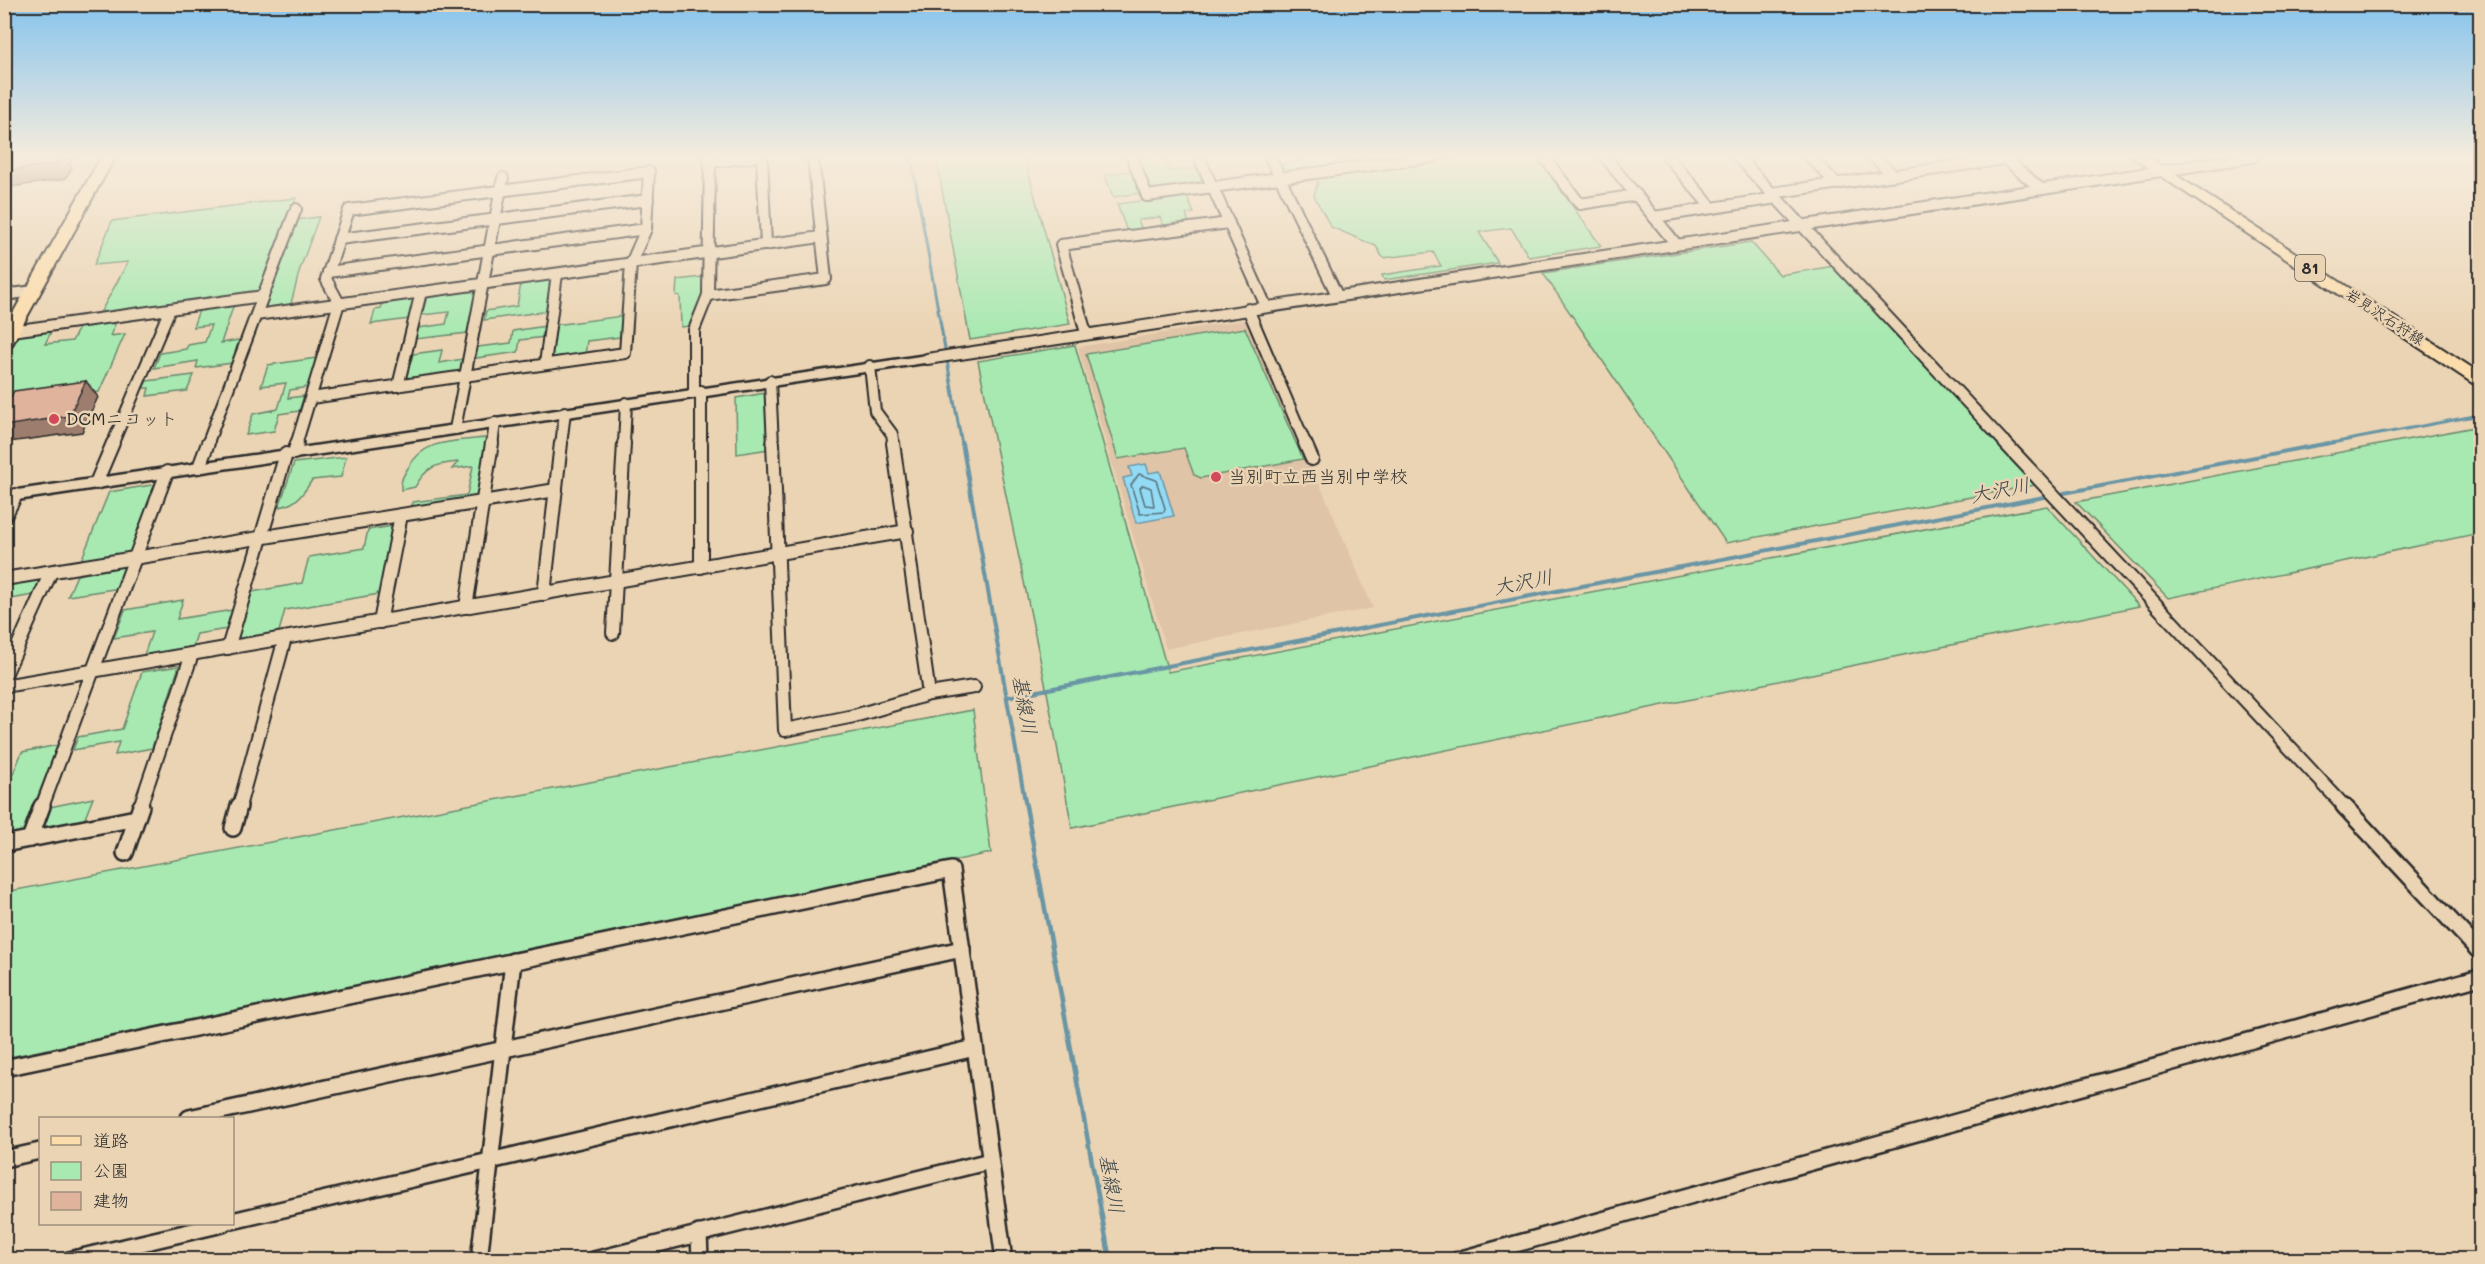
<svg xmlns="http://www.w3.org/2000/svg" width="2485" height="1264" viewBox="0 0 2485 1264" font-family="Mali,'Klee One',sans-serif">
	<rect width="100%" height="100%" fill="#ebd4b4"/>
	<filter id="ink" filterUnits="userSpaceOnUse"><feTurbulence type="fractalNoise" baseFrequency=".0167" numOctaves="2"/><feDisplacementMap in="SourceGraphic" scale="12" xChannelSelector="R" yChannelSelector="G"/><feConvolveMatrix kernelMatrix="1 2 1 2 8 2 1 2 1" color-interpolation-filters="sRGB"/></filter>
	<g filter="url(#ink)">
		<polygon fill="#e0c4a8" points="1249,319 1373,608 1166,649 1078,347"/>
		<g fill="#a8e9b1" stroke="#6a8a6e" stroke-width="1.5">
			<polygon points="936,157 1024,157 1070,324 970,340"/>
			<polygon points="1138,157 1162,157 1169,171 1196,168 1204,186 1152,193"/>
			<polygon points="1304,157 1333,157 1338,166 1285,173 1281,164 1305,161"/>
			<polygon points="1467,157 1537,157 1601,246 1529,257 1511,228 1479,232 1498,263 1384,280 1382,275 1441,266 1433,252 1383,258 1376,246 1331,227 1314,196 1319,177"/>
			<polygon points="1132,171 1141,193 1113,197 1105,175"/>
			<polygon points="1186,195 1194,213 1186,214 1190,226 1165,229 1160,217 1138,220 1143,232 1128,234 1117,204"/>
			<polygon points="296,198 258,294 99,315 128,262 94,265 112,221"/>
			<polygon points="319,217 300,269 290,307 267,310 263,307 296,220"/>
			<polygon points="1751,242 1780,275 1834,266 2035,485 1726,543 1543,273"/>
			<polygon points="702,277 702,296 689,326 681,327 680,296 676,295 677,280"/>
			<polygon points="551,279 547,311 484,320 486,311 517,306 521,283"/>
			<polygon points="478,289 468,333 415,339 418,328 446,324 449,312 422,315 427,296"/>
			<polygon points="414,297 409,319 371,324 375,310 381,309 383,302"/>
			<polygon points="234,304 221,343 239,340 232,363 196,368 198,361 154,368 160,353 186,349 188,345 205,342 211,325 193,327 199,310"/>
			<polygon points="622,316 620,337 587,341 585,355 550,360 555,325"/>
			<polygon points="116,322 110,336 125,334 99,392 16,404 19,395 5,397 5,361 21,332 53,328 45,344 72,341 80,326"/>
			<polygon points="546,326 545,337 520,340 518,352 476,358 478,347 511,343 513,331"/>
			<polygon points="1245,328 1303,459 1201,478 1194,475 1184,448 1118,459 1086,354"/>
			<polygon points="1075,345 1168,672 2047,506 2139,606 1072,828 1048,697 978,361"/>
			<polygon points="442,350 439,363 463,359 460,374 405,382 413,354"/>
			<polygon points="317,358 308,387 290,390 288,398 304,396 299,411 279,414 274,431 246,435 253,414 278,409 286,383 261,386 268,365"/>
			<polygon points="194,375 187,391 147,396 149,388 143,388 147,381"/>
			<polygon points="766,393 769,449 737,454 736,398"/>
			<polygon points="2480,426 2480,533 2168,598 2076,502"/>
			<path d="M484,438L489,439L480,495L476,500L411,510L413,502L467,495L473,466L452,469L458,462C435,464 426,467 415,487L401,490C400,481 403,476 408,468C425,438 453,442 484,438Z"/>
			<path d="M346,457L341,477L312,480C304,493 296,505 279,507L294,463Z"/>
			<polygon points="158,484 131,555 80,563 109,492"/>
			<polygon points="393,526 379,594 285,610 278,635 237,642 252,592 302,583 309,557 364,548 368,530"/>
			<polygon points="128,566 120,588 68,596 77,575"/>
			<polygon points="40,580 33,595 5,600 5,585"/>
			<polygon points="183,600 177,619 233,610 227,629 197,634 192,649 143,658 152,632 114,638 125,610"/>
			<polygon points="179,666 152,748 115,755 119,742 73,750 78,737 122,729 142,672"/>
			<polygon points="973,710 991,853 5,1058 5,892"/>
			<polygon points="58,745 23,834 5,838 5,776 13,774 22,752"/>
			<polygon points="93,798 83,823 40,830 50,807"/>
		</g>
		<polygon fill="#93dbf4" stroke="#6995a4" stroke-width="1.5" points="1146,464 1149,473 1160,471 1174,516 1136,523 1123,478 1132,476 1129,467"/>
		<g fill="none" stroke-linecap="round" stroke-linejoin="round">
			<g stroke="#55717b" stroke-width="1.5">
				<polygon points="1139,474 1156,480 1165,508 1164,512 1140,514 1131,485"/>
				<polygon points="1143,485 1151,488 1154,506 1145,505 1140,488"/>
			</g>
			<g stroke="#6995a4" stroke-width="3">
				<polyline points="911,157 962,445"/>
				<polyline points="2321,445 2480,415"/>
			</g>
			<g stroke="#6995a4" stroke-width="4">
				<polyline points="962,443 1026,807"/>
				<polyline points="2064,493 2329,443"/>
				<polyline points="1007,697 2044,497"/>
			</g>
			<polyline stroke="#6995a4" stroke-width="4.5" points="1026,806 1110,1260"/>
			<defs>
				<g id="minor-far2">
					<polyline points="762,157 766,245"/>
					<polyline points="1132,157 1147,196 1432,157"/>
					<polyline points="1199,157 1266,306"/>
					<polyline points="1270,157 1337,295"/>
					<polyline points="1544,157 1580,204 1637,195"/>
					<polyline points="1605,157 1676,244"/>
					<polyline points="1668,157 1712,208"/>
					<polyline points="1738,157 2007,445"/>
					<polyline points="1810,157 1837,184"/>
					<polyline points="1874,157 1893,175"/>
					<polyline points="2003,157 2041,189"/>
					<polyline points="709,162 753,157"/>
					<polyline points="1772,193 2005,159"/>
					<polyline points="1654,217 1777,198"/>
					<polyline points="339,239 648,200"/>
					<polyline points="328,272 646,229"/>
					<polyline points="4,295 34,291"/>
					<polyline points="708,295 826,279 813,157"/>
					<polyline points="263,296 296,209"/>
					<polyline points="1248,309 1306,445"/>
					<polyline points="256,315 821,237"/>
					<polyline points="12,331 263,296 207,445"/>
					<polyline points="1086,333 1061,245 1229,223"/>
					<polyline points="927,359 2253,157"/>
					<polyline points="545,364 557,274"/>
					<polyline points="870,366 875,411 892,434 894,445"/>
					<polyline points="770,381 773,445"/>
					<polyline points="398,386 421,292"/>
					<polyline points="701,391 701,445"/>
					<polyline points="694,392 694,330 708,295 710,157"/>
					<polyline points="455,429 503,178"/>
					<polyline points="112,445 170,309"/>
					<polyline points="296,445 339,303 326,279 349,210 649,172 646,229 631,263 625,353 311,398"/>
					<polyline points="492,445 495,423"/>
					<polyline points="561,445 565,412"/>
					<polyline points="624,445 626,403"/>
				</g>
				<g id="minor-far1">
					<polyline points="701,443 701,567"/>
					<polyline points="773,443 785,730 854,716 929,694 974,687"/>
					<polyline points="893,443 929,694"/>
					<polyline points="1305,443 1312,459"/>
					<polyline points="2005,443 2345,807"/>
					<polyline points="294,453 297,443"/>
					<polyline points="199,467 208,443"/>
					<polyline points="96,483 113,443"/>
					<polyline points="4,518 16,495"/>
					<polyline points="4,579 556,490"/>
					<polyline points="544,594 561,443"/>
					<polyline points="466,607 492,443"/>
					<polyline points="380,622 401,515"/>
					<polyline points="613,633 624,443"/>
					<polyline points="228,648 286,454"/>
					<polyline points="4,677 51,572"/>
					<polyline points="4,686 907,531"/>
					<polyline points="42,807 167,472"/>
					<polyline points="140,807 192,654"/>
					<polyline points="239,807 285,638"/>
				</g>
				<g id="minor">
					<polyline points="2344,806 2480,952"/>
					<polyline points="233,828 239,806"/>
					<polyline points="30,839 42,806"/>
					<polyline points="4,844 136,818"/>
					<polyline points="125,853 141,806"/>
					<polyline points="4,1068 951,870 1004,1260"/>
					<polyline points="189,1118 962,949"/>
					<polyline points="4,1159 40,1151"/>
					<polyline points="232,1221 975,1048"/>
					<polyline points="699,1233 700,1260"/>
					<polyline points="69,1260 223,1224"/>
					<polyline points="479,1260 513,961"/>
					<polyline points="594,1260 990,1161"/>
					<polyline points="1458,1260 2480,977"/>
				</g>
				<polygon id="tertiary" points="927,355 933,359 931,362 4,502 4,492"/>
				<g id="primary">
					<polygon points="101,157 115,157 12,344 4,349 4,329"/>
					<polygon points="2132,157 2148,157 2480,373 2480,385 2474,384"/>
				</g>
			</defs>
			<use href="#minor-far2" stroke="#2b2b2b" stroke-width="14"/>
			<use href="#minor-far1" stroke="#2b2b2b" stroke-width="16"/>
			<use href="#minor" stroke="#2b2b2b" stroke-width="20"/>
			<use href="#tertiary" stroke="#2b2b2b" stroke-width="5"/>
			<use href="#primary" stroke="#2b2b2b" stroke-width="4"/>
			<use href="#minor-far2" stroke="#ebd4b4" stroke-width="10"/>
			<use href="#minor-far1" stroke="#ebd4b4" stroke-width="12"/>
			<use href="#minor" stroke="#ebd4b4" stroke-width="15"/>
			<use href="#tertiary" fill="#ebd4b4" fill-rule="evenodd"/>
			<use href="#primary" fill="#fbdcab" fill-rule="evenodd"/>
		</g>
		<g fill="#9d7d6e" stroke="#2b2b2b" stroke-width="1.5">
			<polygon points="58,157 74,157 69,163 72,168 65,179 4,188 4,171"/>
			<polygon points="86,381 98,397 82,432 9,442 4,438 4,426"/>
		</g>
		<g fill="#e0b39d" stroke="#2b2b2b" stroke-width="1.5">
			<polygon points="4,157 60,157 55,164 4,171"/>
			<polygon points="86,381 69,416 4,426 4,409 14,391"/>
		</g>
	</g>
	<linearGradient id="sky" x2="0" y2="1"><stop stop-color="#86c4ed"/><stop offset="0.47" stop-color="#f6ecdd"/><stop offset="1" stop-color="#f6ecdd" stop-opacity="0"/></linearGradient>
	<rect width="2485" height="334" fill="url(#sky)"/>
	<g fill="#d1495b" stroke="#ebd4b4" stroke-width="2">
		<circle cx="54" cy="419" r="6"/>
		<circle cx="1216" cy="477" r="6"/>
	</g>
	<g text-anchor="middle" stroke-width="5" stroke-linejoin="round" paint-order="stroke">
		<g font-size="15" fill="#2b2b2b" stroke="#ebd4b4">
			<text transform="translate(2385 317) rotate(33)" y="5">岩見沢石狩線</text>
		</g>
		<rect fill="#ebd4b4" stroke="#655e54" stroke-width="1.5" x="2295" y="255" width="30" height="26" rx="4.5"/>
		<g font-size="16" font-weight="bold" fill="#2b2b2b">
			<text x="2310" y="274">81</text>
		</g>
		<g font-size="18" fill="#2b2b2b" stroke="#ebd4b4" text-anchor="start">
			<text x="66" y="425">DCMニコット</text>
			<text x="1228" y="483">当別町立西当別中学校</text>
		</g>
		<g font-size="20" font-style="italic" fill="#3b4549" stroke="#ebd4b4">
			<text transform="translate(2000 490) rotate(-11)" y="7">大沢川</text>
			<text transform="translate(1523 582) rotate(-11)" y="7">大沢川</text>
			<text transform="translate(1025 705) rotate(80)" y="7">基線川</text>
			<text transform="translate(1112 1184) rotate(80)" y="7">基線川</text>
		</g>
	</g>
	<rect width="2485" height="1264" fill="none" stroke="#ebd4b4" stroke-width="24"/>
	<rect x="12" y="12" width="2461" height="1240" fill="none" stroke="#2b2b2b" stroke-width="2" filter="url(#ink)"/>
	<rect x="39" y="1117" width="195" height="108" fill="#ebd4b4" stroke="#9e907d" stroke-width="1.5"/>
	<rect x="51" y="1136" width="30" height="9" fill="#fbdcab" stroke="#9e907d" stroke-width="1.5"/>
	<text x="93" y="1147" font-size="18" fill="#2b2b2b">道路</text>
	<rect x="51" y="1162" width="30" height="18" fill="#a8e9b1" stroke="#9e907d" stroke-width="1.5"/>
	<text x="93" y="1177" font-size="18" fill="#2b2b2b">公園</text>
	<rect x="51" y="1192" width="30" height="18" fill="#e0b39d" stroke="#9e907d" stroke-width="1.5"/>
	<text x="93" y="1207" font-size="18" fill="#2b2b2b">建物</text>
</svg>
